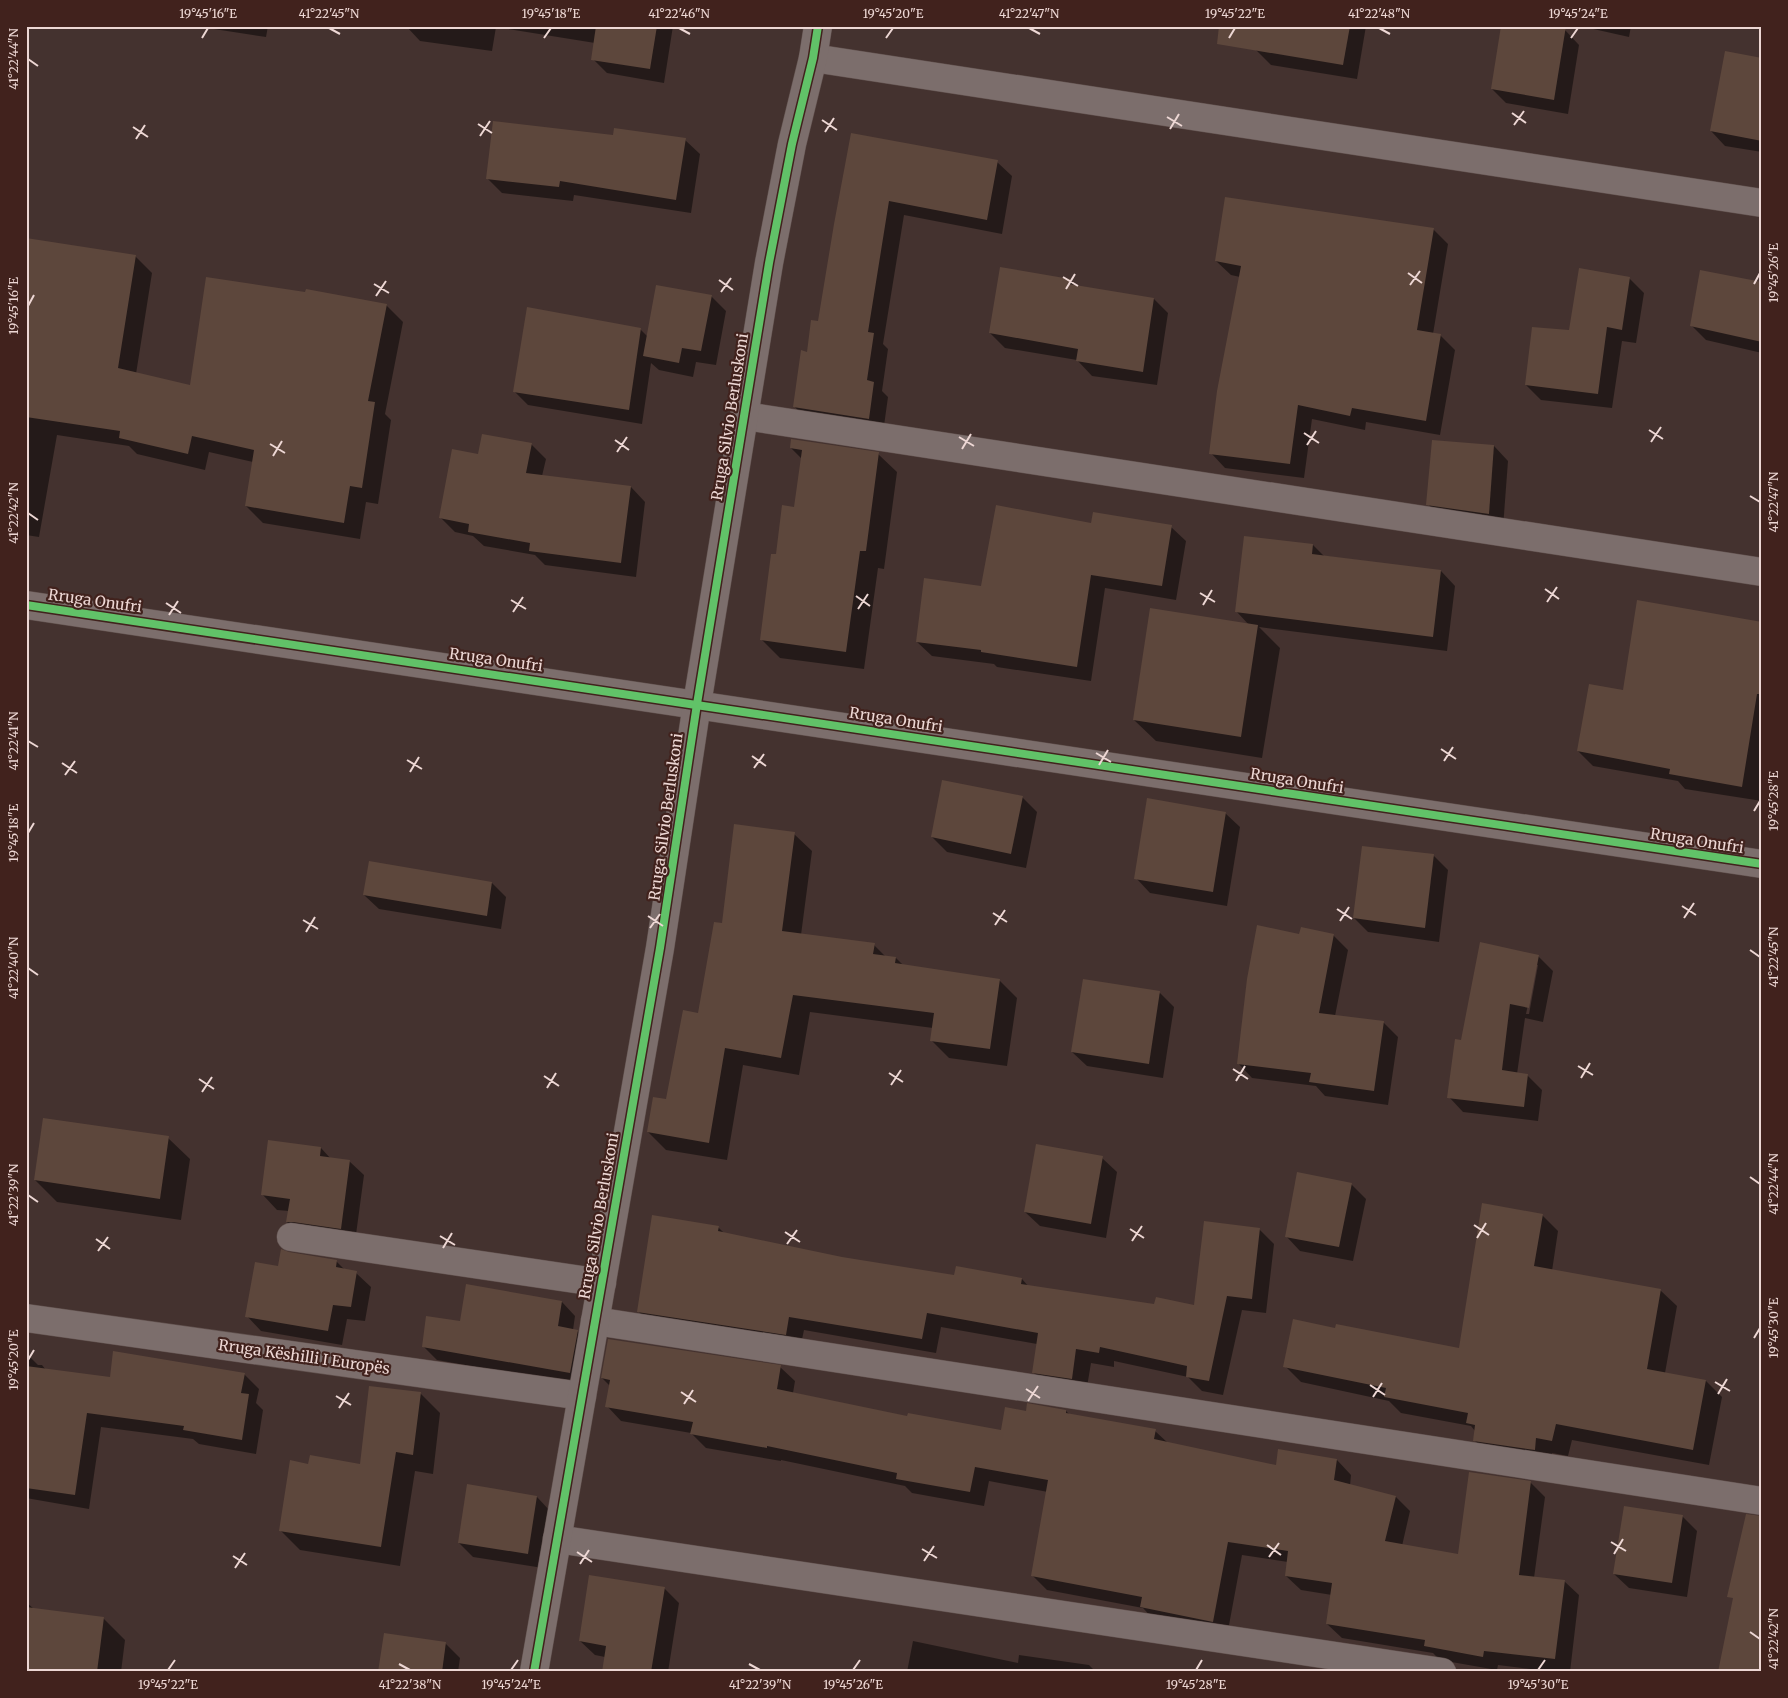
<svg xmlns="http://www.w3.org/2000/svg" width="1788" height="1698" viewBox="0 0 1788 1698" font-family="Merriweather,serif">
	<rect width="100%" height="100%" fill="#44322f"/>
	<g fill="#0007" fill-rule="evenodd">
		<polygon points="211,26 268,26 266,37 214,29"/>
		<polygon points="406,26 673,26 664,83 607,73 593,59 595,43 496,27 492,51 420,41"/>
		<polygon points="1260,26 1366,26 1357,79 1271,65 1256,50"/>
		<polygon points="1580,26 1631,26 1629,37"/>
		<polygon points="1565,30 1579,45 1568,114 1506,103 1492,89"/>
		<polygon points="1762,59 1762,152 1725,146 1711,131"/>
		<polygon points="852,134 997,162 1012,176 1002,234 904,215 883,344 888,349 882,391 888,397 883,433 808,421 794,406 808,353 819,322"/>
		<polygon points="614,136 685,140 700,154 691,213 574,195 573,201 502,193 487,178"/>
		<polygon points="1433,229 1448,244 1433,334 1440,335 1455,350 1440,435 1366,422 1365,430 1312,419 1304,478 1225,468 1211,453 1240,277 1231,275 1216,261"/>
		<polygon points="26,239 135,256 152,273 136,374 191,386 386,305 403,322 385,414 391,420 378,504 366,502 360,539 263,523 246,506 253,462 209,452 205,470 137,454 129,446 57,435 39,537 26,535"/>
		<polygon points="1629,278 1644,293 1636,343 1622,341 1612,408 1541,400 1526,385 1570,332"/>
		<polygon points="1069,280 1076,287 1154,299 1168,313 1157,385 1092,376 1077,360 1005,348 990,333"/>
		<polygon points="1762,283 1762,353 1706,340 1692,326"/>
		<polygon points="711,296 726,311 716,365 696,362 693,377 659,370 651,363 642,424 528,405 514,391 640,329 648,337"/>
		<polygon points="531,444 546,459 542,476 631,487 645,502 636,577 545,565 535,555 484,546 473,536 455,532 440,517 480,455"/>
		<polygon points="1494,446 1508,461 1503,528 1442,519 1428,504"/>
		<polygon points="791,448 878,454 897,472 884,569 878,568 864,669 780,658 761,639 777,556 795,508 802,459"/>
		<polygon points="1092,525 1171,527 1186,541 1176,600 1105,588 1091,681 997,667 994,664 932,656 917,642 982,587"/>
		<polygon points="1313,545 1324,556 1441,571 1455,586 1447,651 1259,627 1280,648 1262,758 1156,741 1134,720 1249,625 1237,612"/>
		<polygon points="1762,622 1762,801 1685,789 1678,781 1593,766 1578,751 1624,691"/>
		<polygon points="1022,797 1037,812 1026,868 947,852 932,837"/>
		<polygon points="1225,813 1240,827 1227,906 1150,893 1136,878"/>
		<polygon points="794,834 812,851 801,935 874,945 886,957 896,958 904,966 999,980 1017,998 1007,1066 949,1058 931,1040 933,1028 810,1012 799,1075 743,1065 727,1160 666,1150 648,1132 667,1101 699,1014 723,925"/>
		<polygon points="1434,856 1448,870 1439,942 1368,932 1354,918"/>
		<polygon points="492,883 506,897 501,929 379,909 364,895"/>
		<polygon points="1300,935 1333,935 1348,950 1335,1016 1384,1023 1398,1037 1388,1105 1325,1096 1316,1086 1252,1078 1238,1063"/>
		<path d="M1538,956L1553,971L1543,1022L1525,1018L1517,1074L1527,1075L1542,1090L1538,1121L1463,1112L1449,1097L1462,1041ZM1536,965H1538L1529,1014H1526Z"/>
		<polygon points="1160,993 1174,1007 1163,1078 1087,1066 1072,1052"/>
		<polygon points="168,1138 190,1159 181,1220 57,1202 35,1180"/>
		<polygon points="321,1148 331,1159 349,1161 364,1175 355,1242 302,1236 287,1222 289,1211 277,1210 263,1195"/>
		<polygon points="1102,1158 1117,1172 1106,1238 1040,1226 1025,1212"/>
		<polygon points="1351,1184 1366,1199 1353,1261 1300,1251 1286,1236"/>
		<polygon points="1542,1215 1558,1231 1552,1271 1660,1290 1677,1306 1665,1373 1706,1381 1722,1397 1709,1465 1572,1440 1568,1456 1552,1453 1551,1466 1490,1456 1474,1440 1475,1431 1471,1426 1401,1413 1389,1401 1301,1382 1285,1366 1336,1329 1460,1350"/>
		<polygon points="718,1227 725,1234 841,1258 955,1277 1022,1279 1029,1287 1155,1306 1195,1307 1259,1229 1274,1244 1266,1313 1242,1310 1223,1395 1202,1391 1188,1377 1114,1361 1114,1367 1091,1363 1086,1393 1048,1387 1033,1372 1037,1344 941,1327 936,1353 804,1330 800,1349 653,1326 638,1311"/>
		<polygon points="336,1261 346,1271 356,1273 371,1287 365,1321 347,1319 342,1345 261,1331 247,1316 279,1267"/>
		<polygon points="562,1302 575,1316 573,1330 577,1331 591,1344 584,1386 437,1360 424,1347 461,1322"/>
		<polygon points="26,1353 38,1365 42,1365 46,1370 111,1378 244,1374 259,1389 256,1403 263,1410 256,1454 199,1444 193,1439 101,1427 89,1509 26,1498"/>
		<polygon points="780,1367 795,1381 793,1393 908,1417 1002,1431 1027,1413 1066,1411 1070,1415 1155,1431 1168,1443 1277,1467 1337,1460 1351,1475 1350,1486 1396,1497 1410,1511 1402,1546 1459,1556 1530,1482 1545,1497 1534,1578 1564,1581 1579,1595 1570,1672 1555,1672 1498,1665 1497,1670 1440,1660 1433,1653 1342,1638 1327,1624 1332,1595 1301,1590 1286,1576 1288,1562 1242,1555 1227,1636 1156,1622 1143,1608 1047,1590 1033,1576 1048,1492 989,1481 984,1506 912,1493 905,1486 781,1460 781,1461 706,1448 691,1433 621,1421 607,1406 610,1386 602,1378"/>
		<polygon points="420,1393 440,1413 433,1474 415,1471 400,1566 300,1550 280,1530 309,1465 361,1465"/>
		<polygon points="468,1486 537,1497 551,1512 543,1568 473,1557 459,1543"/>
		<polygon points="1682,1516 1697,1531 1687,1597 1629,1588 1614,1574"/>
		<polygon points="664,1588 679,1603 668,1672 603,1672 605,1657 595,1655 580,1641"/>
		<polygon points="26,1602 34,1609 103,1618 125,1640 121,1672 26,1672"/>
		<polygon points="913,1641 1018,1663 1019,1655 1089,1665 1096,1672 907,1672"/>
		<polygon points="445,1643 460,1658 458,1672 379,1672"/>
	</g>
	<g fill="#5d473c">
		<polygon points="596,26 657,26 650,69 591,60"/>
		<polygon points="1219,26 1350,26 1343,65 1217,44"/>
		<polygon points="1501,26 1566,26 1554,100 1491,89"/>
		<polygon points="1725,51 1762,58 1762,141 1710,131"/>
		<polygon points="493,121 613,135 614,128 686,138 676,200 560,181 559,187 486,179"/>
		<polygon points="851,133 998,160 987,220 889,201 868,332 874,333 867,380 874,382 869,419 793,407 801,350 807,352 811,320 818,321 834,224"/>
		<polygon points="1225,197 1434,228 1417,330 1441,334 1426,421 1352,408 1350,416 1298,405 1290,464 1209,454 1217,391 1241,266 1215,261"/>
		<polygon points="26,238 136,255 118,368 190,385 206,277 305,292 306,289 387,304 368,401 375,402 362,488 350,486 344,523 245,506 254,450 192,436 188,454 119,438 120,431 26,417"/>
		<polygon points="1000,267 1070,279 1069,284 1154,298 1143,372 1076,361 1078,349 989,333"/>
		<polygon points="1579,268 1630,277 1622,330 1607,327 1598,394 1525,385 1532,327 1569,330"/>
		<polygon points="1700,270 1762,282 1762,342 1690,326"/>
		<polygon points="656,285 712,295 701,351 682,348 679,363 643,356"/>
		<polygon points="527,307 641,328 629,410 513,392"/>
		<polygon points="482,434 532,443 526,473 631,486 621,563 529,551 530,543 468,532 469,524 439,518 452,449 478,454"/>
		<polygon points="791,439 879,452 866,551 860,551 846,652 760,640 771,554 776,554 782,505 794,507 802,450 790,448"/>
		<polygon points="1432,440 1494,445 1489,514 1426,505"/>
		<polygon points="996,505 1091,523 1093,512 1172,525 1162,586 1091,575 1077,667 981,652 981,650 916,642 924,578 981,586"/>
		<polygon points="1244,536 1313,544 1312,554 1441,570 1433,637 1235,612"/>
		<polygon points="1637,600 1762,622 1762,694 1757,694 1742,787 1669,774 1670,769 1577,751 1589,684 1623,690"/>
		<polygon points="1150,608 1258,625 1241,737 1133,720"/>
		<polygon points="942,780 1023,796 1011,854 931,837"/>
		<polygon points="1147,798 1226,812 1213,892 1134,879"/>
		<polygon points="734,824 795,832 782,931 875,943 873,954 896,957 895,963 1000,979 990,1049 930,1041 934,1013 793,995 781,1058 725,1048 709,1143 647,1132 653,1097 666,1099 683,1010 698,1013 714,922 722,923"/>
		<polygon points="1362,846 1434,854 1425,928 1353,918"/>
		<polygon points="369,861 492,882 487,916 363,895"/>
		<polygon points="1257,925 1299,934 1301,927 1334,934 1319,1013 1384,1021 1374,1091 1309,1082 1311,1073 1237,1064 1247,979"/>
		<polygon points="1480,942 1539,955 1529,1008 1510,1004 1502,1070 1528,1074 1524,1107 1447,1098 1455,1039 1461,1040"/>
		<polygon points="1083,979 1160,991 1149,1064 1071,1052"/>
		<polygon points="43,1118 169,1136 160,1199 34,1180"/>
		<polygon points="268,1140 321,1147 320,1156 350,1160 341,1229 293,1222 286,1222 290,1199 261,1195"/>
		<polygon points="1036,1144 1103,1156 1091,1224 1024,1212"/>
		<polygon points="1297,1172 1352,1183 1339,1247 1285,1237"/>
		<polygon points="1482,1203 1543,1214 1534,1266 1661,1289 1647,1369 1706,1380 1693,1450 1556,1424 1552,1441 1536,1438 1535,1450 1473,1441 1475,1425 1466,1423 1468,1413 1384,1397 1386,1388 1283,1367 1293,1319 1335,1328 1336,1324 1459,1348"/>
		<polygon points="652,1215 719,1226 718,1231 842,1257 954,1275 956,1266 1022,1278 1021,1284 1154,1304 1156,1297 1194,1305 1204,1221 1260,1228 1252,1299 1227,1296 1209,1381 1186,1377 1187,1366 1100,1347 1099,1353 1076,1349 1072,1379 1032,1373 1038,1333 927,1313 922,1339 789,1317 786,1335 637,1312"/>
		<polygon points="281,1249 289,1252 337,1260 336,1267 357,1271 351,1307 333,1305 328,1331 245,1317 255,1262 278,1266"/>
		<polygon points="466,1284 562,1301 558,1326 578,1330 570,1373 422,1347 426,1316 460,1321"/>
		<polygon points="608,1339 781,1365 777,1389 907,1416 908,1413 1001,1430 1005,1407 1026,1411 1027,1403 1066,1410 1066,1413 1156,1429 1154,1439 1276,1465 1278,1449 1337,1459 1334,1480 1396,1496 1385,1541 1458,1554 1469,1472 1531,1481 1519,1575 1565,1580 1555,1659 1484,1651 1483,1657 1424,1646 1425,1640 1326,1624 1332,1583 1285,1576 1288,1551 1228,1542 1213,1622 1140,1607 1142,1597 1031,1576 1048,1480 975,1467 970,1492 896,1479 897,1473 767,1446 767,1448 690,1434 693,1422 605,1407 610,1380 601,1378"/>
		<polygon points="113,1351 245,1373 241,1393 249,1394 242,1440 183,1430 184,1426 87,1413 75,1495 26,1488 26,1366 110,1377"/>
		<polygon points="369,1386 421,1392 413,1455 396,1452 381,1547 279,1531 290,1460 308,1464 310,1455 360,1464"/>
		<polygon points="467,1484 537,1496 528,1554 458,1543"/>
		<polygon points="1624,1506 1683,1515 1672,1583 1613,1574"/>
		<polygon points="1746,1514 1762,1516 1762,1672 1718,1672 1733,1598 1727,1597"/>
		<polygon points="589,1575 665,1587 651,1672 602,1672 606,1646 579,1641"/>
		<polygon points="26,1607 104,1617 97,1672 26,1672"/>
		<polygon points="384,1633 446,1642 442,1672 378,1672"/>
	</g>
	<g fill="none" stroke-linecap="round" stroke-linejoin="round">
		<defs>
			<g id="minor">
				<polyline points="813,58 1762,203"/>
				<polyline points="745,416 1762,572"/>
				<polyline points="26,605 1762,864"/>
				<polyline points="291,1237 602,1283"/>
				<polyline points="26,1318 582,1396"/>
				<polyline points="595,1321 1762,1501"/>
				<polyline points="557,1539 1442,1672"/>
				<polyline points="534,1672 660,948 697,704 769,263 792,144 813,58 818,26"/>
			</g>
		</defs>
		<use href="#minor" stroke="#60504d" stroke-width="29"/>
		<use href="#minor" stroke="#7c6e6c" stroke-width="28"/>
		<defs>
			<g id="cycleway">
				<polyline points="26,605 1762,864"/>
				<polyline points="534,1672 660,948 697,704 769,263 792,144 813,58 818,26"/>
			</g>
		</defs>
		<use href="#cycleway" stroke="#41221d" stroke-width="11"/>
		<use href="#cycleway" stroke="#61c268" stroke-width="8"/>
	</g>
	<path fill="none" stroke="#edd7d4" stroke-width="2" d="M329,28L340,34M679,28L690,34M1029,28L1040,34M1379,28L1390,34M202,38L208,28M544,38L551,28M886,38L893,28M1229,38L1235,28M1571,38L1578,28M28,59L38,66M1512,113L1526,123M1167,117L1182,126M822,120L837,130M478,124L492,133M1514,125L1524,111M133,127L148,137M1170,129L1179,114M825,132L834,118M480,136L490,121M136,139L145,125M1408,273L1422,283M1063,277L1078,286M719,280L733,290M374,284L389,293M1754,284L1760,273M1410,285L1420,271M1066,289L1075,274M721,292L731,278M376,296L386,281M28,306L34,295M1649,430L1663,439M1304,433L1319,443M959,437L974,446M615,440L629,450M1651,442L1661,427M270,444L285,453M1307,445L1316,431M962,449L971,434M617,452L627,437M273,456L282,441M1750,496L1760,502M28,513L38,520M1545,589L1559,599M1200,593L1215,602M856,596L870,606M511,600L526,609M1547,602L1557,587M166,603L181,613M1203,605L1212,590M858,609L868,594M513,612L523,597M169,615L178,601M28,741L38,747M1441,749L1456,759M1096,753L1111,762M752,756L766,766M407,760L422,769M1444,761L1453,747M62,763L77,773M1099,765L1108,750M754,768L764,754M410,772L419,757M65,775L75,761M1754,811L1760,801M28,833L34,823M1682,906L1696,915M1337,909L1352,919M993,913L1007,922M648,916L663,926M1684,918L1694,903M303,920L318,929M1340,921L1349,907M995,925L1005,910M650,928L660,914M306,932L315,917M1750,950L1760,957M28,968L38,975M1578,1066L1593,1075M1233,1069L1248,1079M889,1073L903,1082M544,1076L559,1086M1581,1078L1590,1063M199,1079L214,1089M1236,1081L1245,1066M891,1085L901,1070M547,1088L556,1073M202,1092L212,1077M1750,1177L1760,1184M28,1195L38,1202M1474,1225L1489,1235M1130,1229L1144,1238M785,1232L800,1242M440,1236L455,1245M1477,1238L1486,1223M96,1239L110,1249M1132,1241L1142,1226M787,1244L797,1230M443,1248L452,1233M98,1251L108,1237M1754,1338L1760,1328M28,1360L34,1350M1715,1382L1730,1391M1370,1385L1385,1395M1026,1389L1040,1398M681,1392L696,1402M1718,1394L1727,1379M336,1396L351,1405M1373,1397L1382,1383M1028,1401L1038,1386M684,1404L693,1390M339,1408L349,1393M1611,1542L1626,1551M1267,1545L1281,1555M922,1549L937,1558M577,1552L592,1562M1614,1554L1623,1539M233,1556L247,1565M1269,1557L1279,1543M924,1561L934,1546M580,1564L589,1550M235,1568L245,1553M1750,1632L1760,1639M399,1664L410,1670M749,1664L760,1670M168,1670L175,1660M511,1670L518,1660M853,1670L860,1660M1196,1670L1202,1660M1538,1670L1545,1660"/>
	<g text-anchor="middle" stroke-width="4.5" stroke-linejoin="round" paint-order="stroke">
		<g font-size="15" fill="#edd7d4" stroke="#41221d">
			<text transform="translate(730 417) rotate(-81)" y="5">Rruga Silvio Berluskoni</text>
			<text transform="translate(95 601) rotate(8)" y="5">Rruga Onufri</text>
			<text transform="translate(496 660) rotate(8)" y="5">Rruga Onufri</text>
			<text transform="translate(896 720) rotate(9)" y="5">Rruga Onufri</text>
			<text transform="translate(1297 781) rotate(9)" y="5">Rruga Onufri</text>
			<text transform="translate(666 817) rotate(-82)" y="5">Rruga Silvio Berluskoni</text>
			<text transform="translate(1697 841) rotate(9)" y="5">Rruga Onufri</text>
			<text transform="translate(599 1216) rotate(-80)" y="5">Rruga Silvio Berluskoni</text>
			<text transform="translate(304 1357) rotate(8)" y="5">Rruga Këshilli I Europës</text>
		</g>
	</g>
	<rect width="1788" height="1698" fill="none" stroke="#41221d" stroke-width="55"/>
	<rect x="28" y="28" width="1732" height="1642" fill="none" stroke="#edd7d4" stroke-width="2"/>
	<g font-size="12" text-anchor="middle" fill="#edd7d4">
		<text x="208" y="18">19°45'16"E</text>
		<text x="329" y="18">41°22'45"N</text>
		<text x="551" y="18">19°45'18"E</text>
		<text x="679" y="18">41°22'46"N</text>
		<text x="893" y="18">19°45'20"E</text>
		<text x="1029" y="18">41°22'47"N</text>
		<text x="1235" y="18">19°45'22"E</text>
		<text x="1379" y="18">41°22'48"N</text>
		<text x="1578" y="18">19°45'24"E</text>
		<text transform="translate(14 59) rotate(-90)" y="4">41°22'44"N</text>
		<text transform="translate(1774 273) rotate(-90)" y="4">19°45'26"E</text>
		<text transform="translate(14 306) rotate(-90)" y="4">19°45'16"E</text>
		<text transform="translate(1774 502) rotate(-90)" y="4">41°22'47"N</text>
		<text transform="translate(14 513) rotate(-90)" y="4">41°22'42"N</text>
		<text transform="translate(14 741) rotate(-90)" y="4">41°22'41"N</text>
		<text transform="translate(1774 801) rotate(-90)" y="4">19°45'28"E</text>
		<text transform="translate(14 833) rotate(-90)" y="4">19°45'18"E</text>
		<text transform="translate(1774 957) rotate(-90)" y="4">41°22'45"N</text>
		<text transform="translate(14 968) rotate(-90)" y="4">41°22'40"N</text>
		<text transform="translate(1774 1184) rotate(-90)" y="4">41°22'44"N</text>
		<text transform="translate(14 1195) rotate(-90)" y="4">41°22'39"N</text>
		<text transform="translate(1774 1328) rotate(-90)" y="4">19°45'30"E</text>
		<text transform="translate(14 1360) rotate(-90)" y="4">19°45'20"E</text>
		<text transform="translate(1774 1639) rotate(-90)" y="4">41°22'42"N</text>
		<text x="168" y="1689">19°45'22"E</text>
		<text x="410" y="1689">41°22'38"N</text>
		<text x="511" y="1689">19°45'24"E</text>
		<text x="760" y="1689">41°22'39"N</text>
		<text x="853" y="1689">19°45'26"E</text>
		<text x="1196" y="1689">19°45'28"E</text>
		<text x="1538" y="1689">19°45'30"E</text>
	</g>
</svg>
